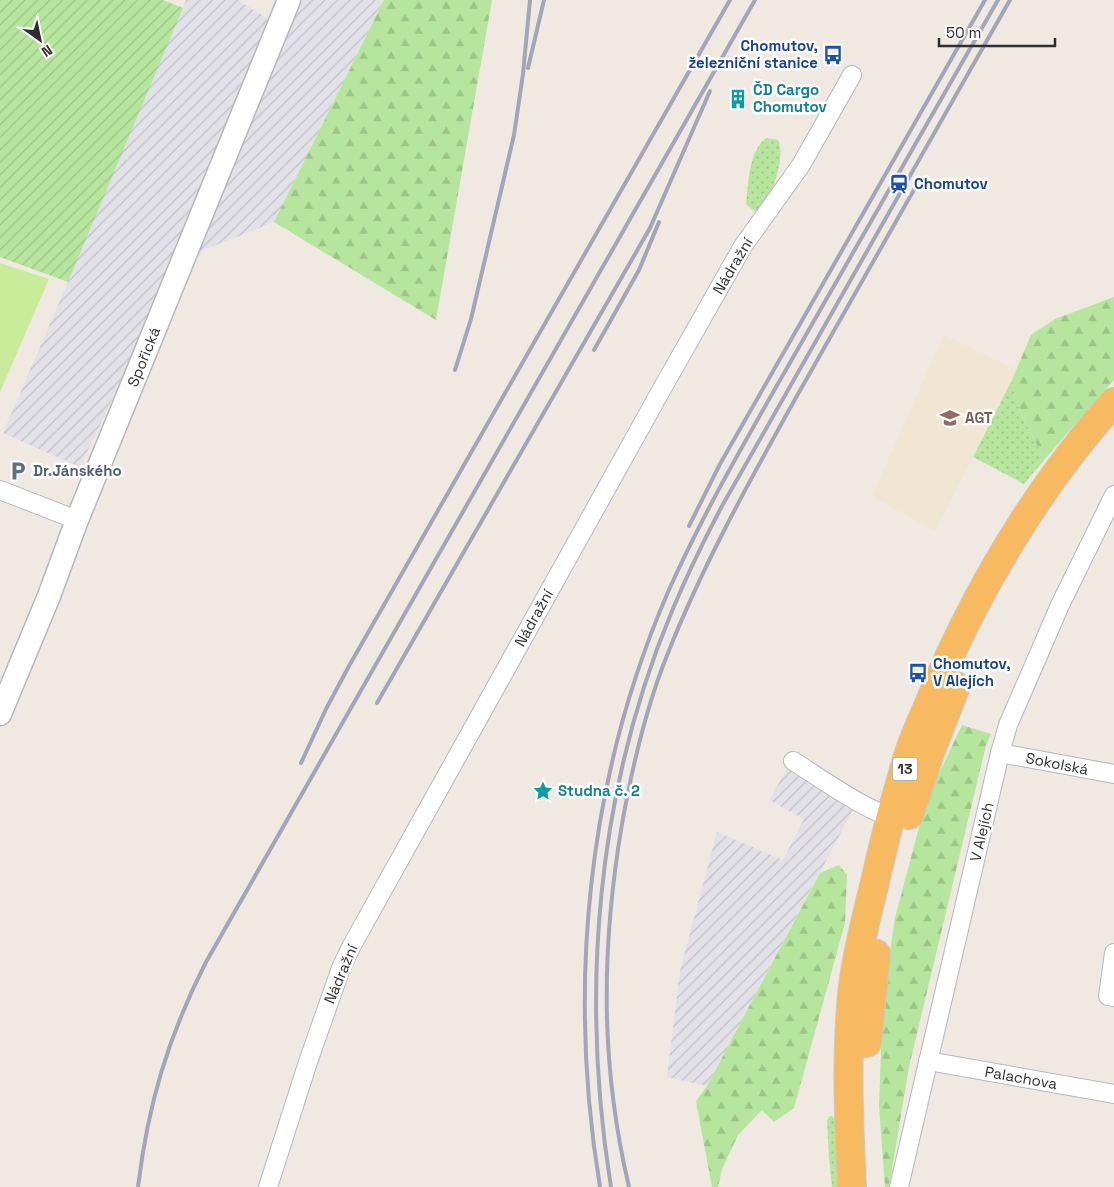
<svg xmlns="http://www.w3.org/2000/svg" width="1114" height="1187" viewBox="0 0 1114 1187" font-family="'Space Grotesk',sans-serif">
	<defs>
		<pattern id="industrial-furrows" width="10" height="10" patternUnits="userSpaceOnUse" patternTransform="scale(1.25)"><rect width="10" height="10" fill="#e3e1e8"/><path d="M-1 1l2-2M0 10L10 0M9 11l2-2" fill="none" stroke="#c3c1c7"/></pattern>
		<pattern id="grass-dots" width="8" height="8" patternUnits="userSpaceOnUse" patternTransform="scale(1.25)"><rect width="8" height="8" fill="#b6e59e"/><path d="M2 2h.1M6 6h.1" fill="none" stroke="#9dc588" stroke-width="1.8" stroke-linecap="round"/></pattern>
		<pattern id="forest-firs" width="22" height="20" patternUnits="userSpaceOnUse" patternTransform="scale(1.25)"><rect width="22" height="20" fill="#b6e59e"/><path d="M5 1l3.5 6h-7zM16 11l3.5 6h-7z" fill="#9dc588"/></pattern>
		<pattern id="garden-furrows" width="10" height="10" patternUnits="userSpaceOnUse" patternTransform="scale(1.25)"><rect width="10" height="10" fill="#b6e59e"/><path d="M-1 1l2-2M0 10L10 0M9 11l2-2" fill="none" stroke="#9dc588"/></pattern>
	</defs>
	<rect width="100%" height="100%" fill="#efe9e1"/>
	<g fill="url(#industrial-furrows)">
		<polygon points="186,0 238,0 287,31 300,0 384,0 274,222 204,250 156,306 80,467 3,433 68,282"/>
		<polygon points="789,765 854,808 707,1086 667,1077 680,971 717,832 783,860 804,819 769,800"/>
	</g>
	<polygon fill="#f0e6d1" points="944,335 1017,370 935,531 872,496"/>
	<g fill="url(#grass-dots)">
		<path d="M766,138L778,140C786,155 772,194 764,209L754,211L746,204C749,182 748,153 766,138Z"/>
		<polygon points="1012,380 1020,411 1044,460 1024,484 973,457"/>
		<polygon points="830,1116 832,1116 835,1119 840,1187 832,1187 829,1158 827,1120"/>
	</g>
	<g fill="url(#forest-firs)">
		<polygon points="384,0 492,0 436,320 274,222"/>
		<polygon points="1114,297 1114,380 1044,460 1020,411 1012,380 1031,335 1055,319"/>
		<polygon points="962,725 991,734 986,745 909,1067 889,1187 885,1187 879,1106 883,999 895,918 926,801"/>
		<polygon points="839,865 847,875 845,923 794,1108 774,1122 762,1110 738,1135 722,1169 718,1187 712,1187 696,1101 707,1086 820,873"/>
	</g>
	<polygon fill="url(#garden-furrows)" points="0,0 163,0 183,8 68,282 0,257"/>
	<polygon fill="#c9ec9a" points="0,263 49,279 0,392"/>
	<g fill="none" stroke-linecap="round" stroke-linejoin="round">
		<defs>
			<g id="minor">
				<polyline points="0,490 77,520"/>
				<polyline points="1000,753 1114,774"/>
				<path d="M793,761C825,781 864,810 899,820"/>
				<polyline points="1114,953 1108,996 1114,997"/>
				<polyline points="928,1061 1114,1094"/>
				<polyline points="268,1187 308,1062 341,968 351,947 663,387 743,246 801,165 852,75"/>
				<polyline points="899,1187 1000,753 1008,725 1060,605 1114,495"/>
			</g>
			<polyline id="tertiary" points="0,714 49,596 77,520 289,0"/>
			<g id="trunk">
				<polyline points="909,815 930,753 956,686"/>
				<polyline points="867,1043 876,954"/>
				<path d="M852,1187C849,1122 846,1060 852,995C856,957 866,919 875,882C885,838 896,794 910,750C916,733 924,716 931,699C974,594 1038,486 1114,402"/>
			</g>
		</defs>
		<use href="#minor" stroke="#b4b7c1" stroke-width="20"/>
		<use href="#tertiary" stroke="#b4b7c1" stroke-width="25"/>
		<use href="#trunk" stroke="#c9c9c9" stroke-width="30"/>
		<use href="#minor" stroke="#fff" stroke-width="18"/>
		<use href="#tertiary" stroke="#fff" stroke-width="22"/>
		<use href="#trunk" stroke="#f8ba60" stroke-width="28"/>
		<g stroke="#a3a6b8" stroke-width="4">
			<polyline points="528,68 544,0"/>
			<polyline points="594,350 639,270 659,222"/>
			<polyline points="455,370 471,319 514,135 523,74 530,0"/>
			<polyline points="689,526 720,464 985,0"/>
			<polyline points="377,703 650,228 710,91"/>
			<polyline points="301,763 326,709 349,666 730,0"/>
			<path d="M138,1187C148,1104 168,1037 206,962L755,0"/>
			<path d="M600,1187C567,987 587,779 668,592C710,498 764,409 815,319C876,213 937,106 998,0"/>
			<path d="M611,1187C580,994 596,793 672,611C687,575 704,540 722,506L1010,0"/>
			<path d="M629,1187C600,1064 601,948 622,824C632,768 645,711 666,658C702,566 750,480 798,394C837,325 876,257 915,188"/>
		</g>
	</g>
	<defs>
		<symbol id="bus-bare" viewBox="-9 -9 18 18"><path d="M-5-6H5V4H4V6H2V4H-2V6H-4V4H-5ZM-3.5-4V0h7V-4ZM-3.5 1.2v1.5H-2V1.2ZM2 1.2v1.5H3.5V1.2Z" fill="#1a4fb4" stroke="#fff" stroke-width="2.5" paint-order="stroke"/></symbol>
		<symbol id="building-bare" viewBox="-9 -9 18 18"><path d="M-4-6H4V6H1V3H-1V6H-4ZM-2.5-4.3h1.7v1.8h-1.7ZM.8-4.3h1.7v1.8H.8ZM-2.5-1h1.7V.8h-1.7ZM.8-1h1.7V.8H.8Z" fill="#0f9aa8" stroke="#fff" stroke-width="2.5" paint-order="stroke"/></symbol>
		<symbol id="station-bare" viewBox="-9 -9 18 18"><path d="M-3-6H3Q5-6 5-4V2Q5 4 3 4L4.5 6H3L1.5 4h-3L-3 6H-4.5L-3 4Q-5 4-5 2V-4Q-5-6-3-6ZM-3.5-4v3h7v-3ZM-3.5 1v1.5H-2V1ZM2 1v1.5H3.5V1Z" fill="#1a4fb4" stroke="#fff" stroke-width="2.5" paint-order="stroke"/></symbol>
		<symbol id="school-bare" viewBox="-9 -9 18 18"><path d="M0-5L7-2L0 1L-7-2ZM-4 1L0 2.5L4 1V4Q0 6-4 4Z" fill="#8d6e63" stroke="#fff" stroke-width="2.5" paint-order="stroke"/></symbol>
		<symbol id="parking-bare" viewBox="-9 -9 18 18"><path d="M-3.5-5.5H1a3.5 3.5 0 0 1 0 7H-1V5.5H-3.5ZM-1-3.4V-.6H.8a1.4 1.4 0 0 0 0-2.8Z" fill="#5c6f8a" stroke="#fff" stroke-width="2.5" paint-order="stroke"/></symbol>
		<symbol id="sight-bare" viewBox="-9 -9 18 18"><path d="M0-6L1.8-2.2L6-1.7L2.9 1.2L3.7 5.4L0 3.3L-3.7 5.4L-2.9 1.2L-6-1.7L-1.8-2.2Z" fill="#0f9aa8" stroke="#fff" stroke-width="2.5" paint-order="stroke"/></symbol>
	</defs>
	<g fill-rule="evenodd">
		<use href="#bus-bare" x="819" y="41" width="28" height="28"/>
		<use href="#building-bare" x="724" y="85" width="28" height="28"/>
		<use href="#station-bare" x="885" y="170" width="28" height="28"/>
		<use href="#school-bare" x="936" y="404" width="28" height="28"/>
		<use href="#parking-bare" x="4" y="457" width="28" height="28"/>
		<use href="#bus-bare" x="904" y="659" width="28" height="28"/>
		<use href="#sight-bare" x="529" y="777" width="28" height="28"/>
	</g>
	<g text-anchor="middle" stroke-width="5" stroke-linejoin="round" paint-order="stroke">
		<rect fill="#fff" stroke="#6d6d6d" stroke-width="1" x="892.5" y="757.5" width="25" height="23" rx="4"/>
		<g font-size="14" font-weight="bold" fill="#2e2e2e">
			<text x="905" y="774">13</text>
		</g>
		<g font-size="15" font-weight="bold" fill="#164399" stroke="#fff" text-anchor="start">
			<text x="818" y="51" text-anchor="end">Chomutov,<tspan x="818" dy="17">železniční stanice</tspan></text>
			<text x="914" y="189">Chomutov</text>
			<text x="933" y="669">Chomutov,<tspan x="933" dy="17">V Alejích</tspan></text>
		</g>
		<g font-size="15" font-weight="bold" fill="#0d838f" stroke="#fff" text-anchor="start">
			<text x="753" y="95">ČD Cargo<tspan x="753" dy="17">Chomutov</tspan></text>
			<text x="558" y="796">Studna č. 2</text>
		</g>
		<g font-size="15" fill="#2e2e2e" stroke="#fff">
			<text transform="translate(733 266) rotate(-59)" y="5">Nádražní</text>
			<text transform="translate(144 357) rotate(-68)" y="5">Spořická</text>
			<text transform="translate(534 618) rotate(-61)" y="5">Nádražní</text>
			<text transform="translate(1057 764) rotate(11)" y="5">Sokolská</text>
			<text transform="translate(982 832) rotate(-77)" y="5">V Alejích</text>
			<text transform="translate(341 974) rotate(-67)" y="5">Nádražní</text>
			<text transform="translate(1021 1078) rotate(10)" y="5">Palachova</text>
		</g>
		<g font-size="15" font-weight="bold" fill="#785e54" stroke="#fff" text-anchor="start">
			<text x="965" y="423">AGT</text>
		</g>
		<g font-size="15" font-weight="bold" fill="#4e5e75" stroke="#fff" text-anchor="start">
			<text x="33" y="476">Dr.Jánského</text>
		</g>
	</g>
	<g transform="translate(40 40) rotate(147)" stroke="#ffffff" stroke-width="4" paint-order="stroke">
	<path d="M0-4L9 19L0 12L-9 19Z" fill="#2e2e2e"/>
	<text y="-8" font-size="14" font-weight="bold" text-anchor="middle" fill="#2e2e2e">N</text>
	</g>
	<path d="M939 38v8h116v-8" fill="none" stroke="#2e2e2e" stroke-width="2.5"/>
	<text x="946" y="38" font-size="15" fill="#2e2e2e" stroke="#ffffff" stroke-width="4" paint-order="stroke">50 m</text>
</svg>
